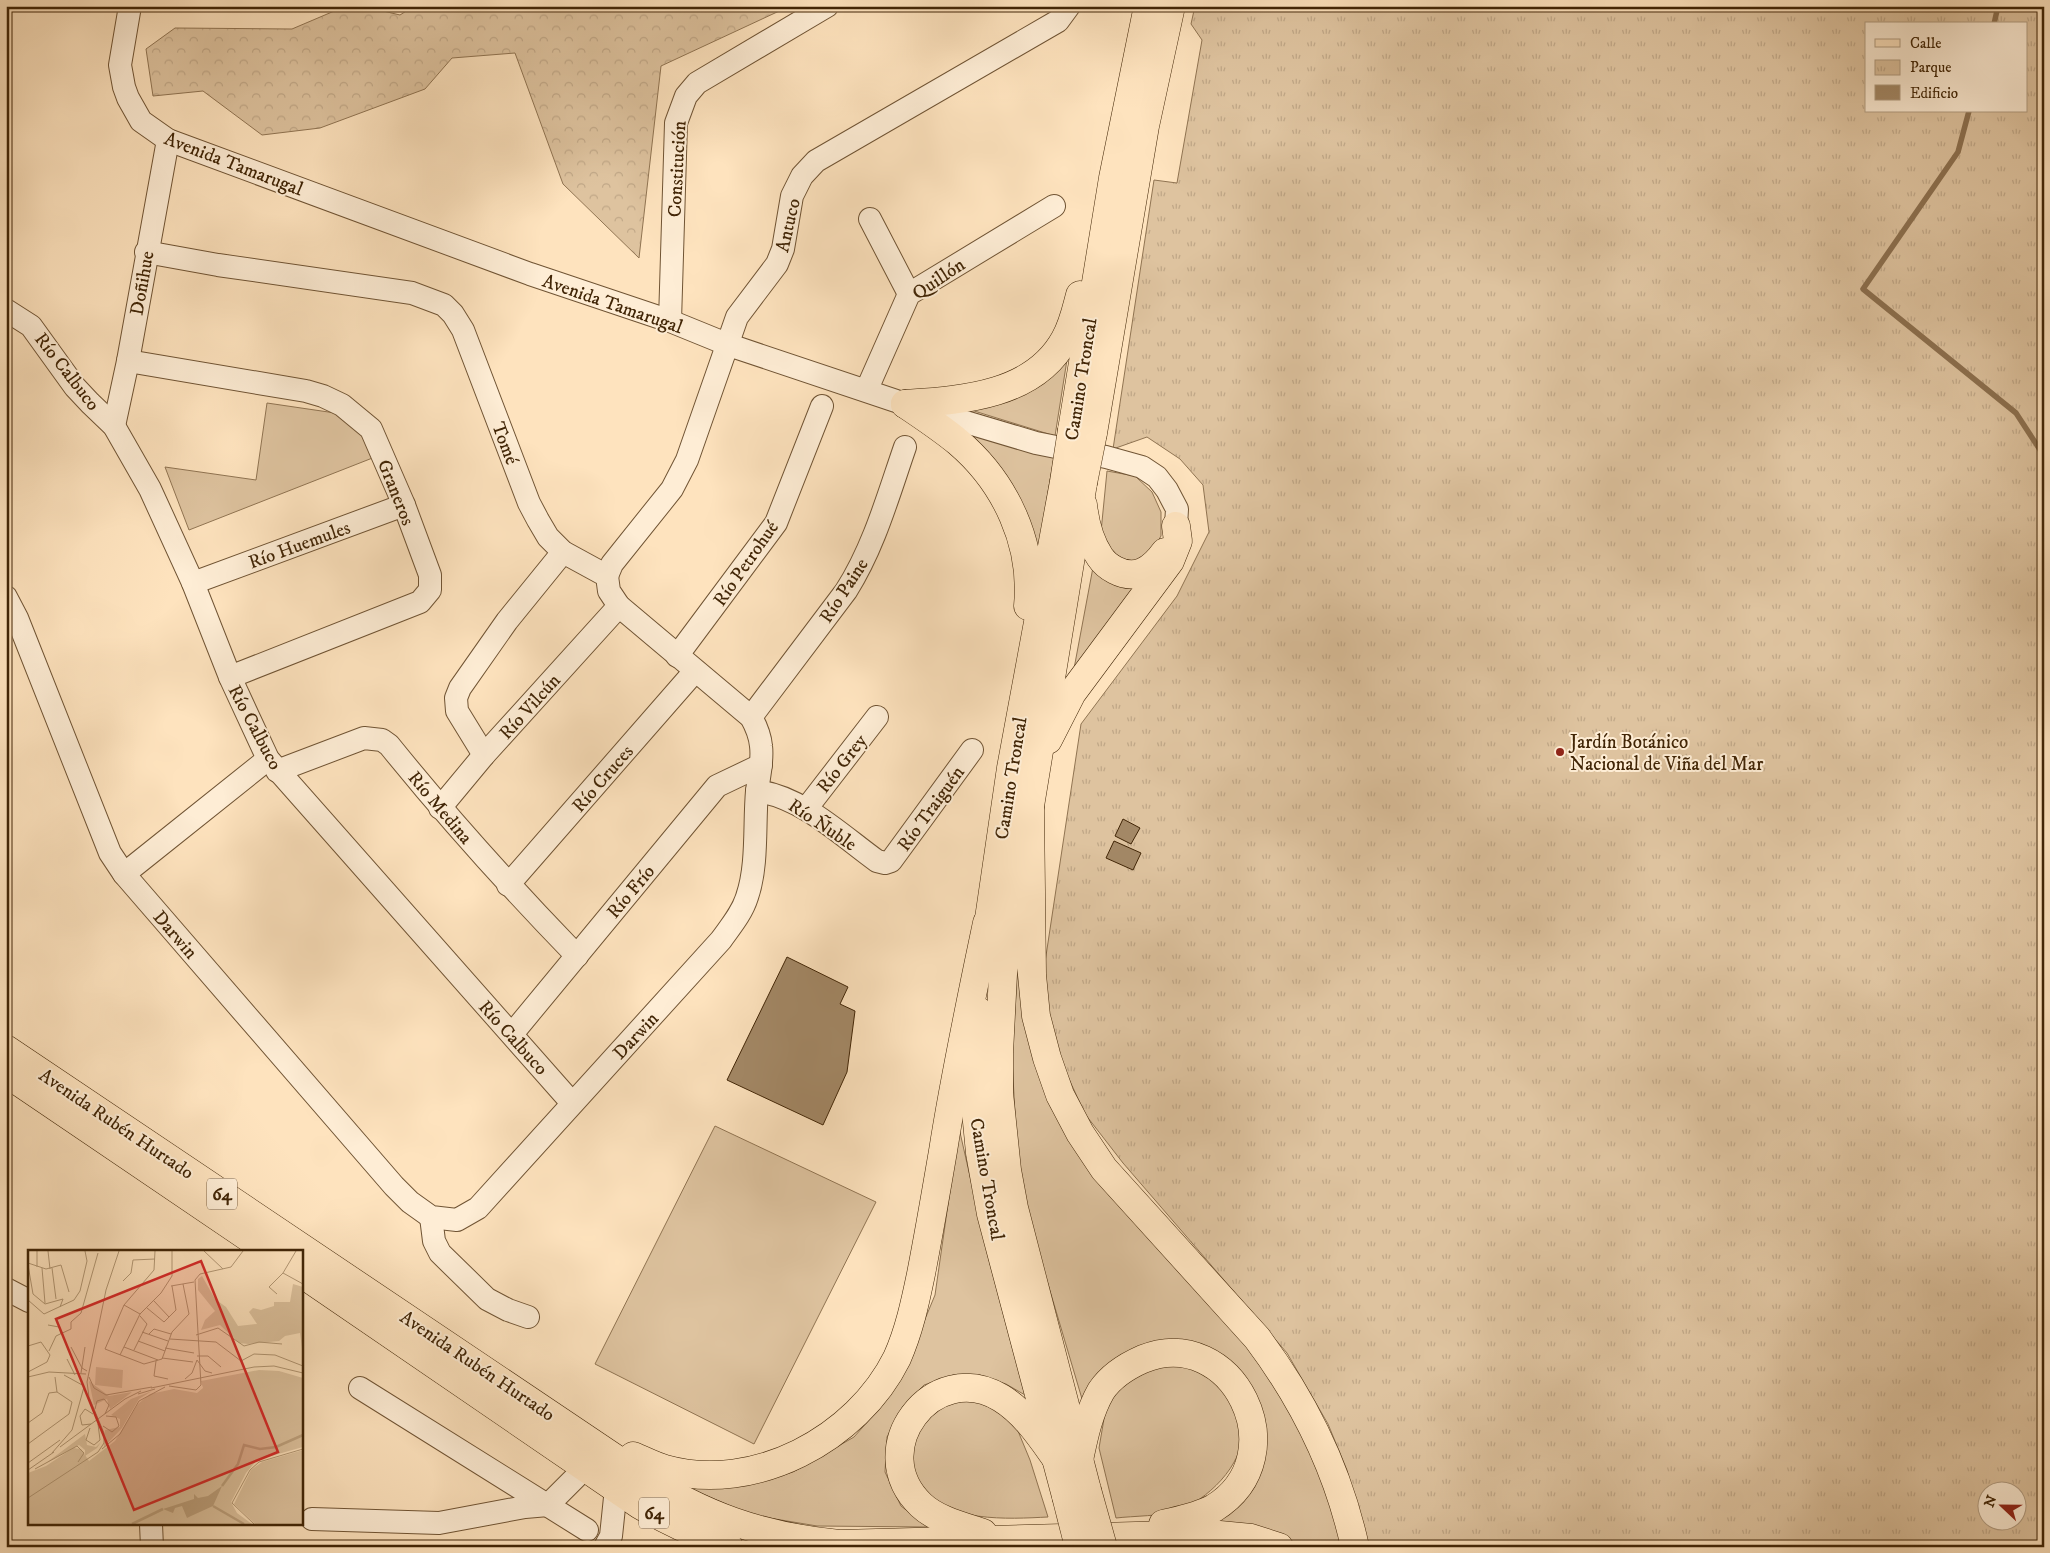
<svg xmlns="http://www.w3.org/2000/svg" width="2050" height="1553" viewBox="0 0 2050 1553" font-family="'IM FELL DW Pica',serif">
	<defs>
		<pattern id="forest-crowns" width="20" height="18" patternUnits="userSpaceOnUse" patternTransform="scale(1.25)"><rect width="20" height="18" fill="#dec39f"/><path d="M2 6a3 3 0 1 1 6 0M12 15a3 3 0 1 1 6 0" fill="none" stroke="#c0a787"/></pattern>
		<pattern id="park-tufts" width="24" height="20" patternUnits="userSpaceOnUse" patternTransform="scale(1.25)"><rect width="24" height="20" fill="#dec39f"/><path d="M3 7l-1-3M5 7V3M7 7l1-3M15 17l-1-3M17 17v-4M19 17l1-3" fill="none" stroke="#c0a787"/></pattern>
	</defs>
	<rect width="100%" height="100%" fill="#fee3be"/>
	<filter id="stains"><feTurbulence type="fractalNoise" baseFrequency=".004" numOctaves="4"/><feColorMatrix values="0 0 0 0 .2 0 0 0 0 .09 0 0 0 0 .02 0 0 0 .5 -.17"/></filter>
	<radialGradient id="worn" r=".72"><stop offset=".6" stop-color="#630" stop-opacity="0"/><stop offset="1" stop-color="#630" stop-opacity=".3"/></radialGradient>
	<g fill="#dec39f" stroke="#907452">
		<polygon points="1069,347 1055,436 958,406"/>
		<polygon points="267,403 342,414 365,431 375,457 189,530 165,467 256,480"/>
		<polygon points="955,429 1054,457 1034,575"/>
		<polygon points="1107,471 1135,476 1152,492 1161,512 1161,536 1146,561 1131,565 1100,542"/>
		<polygon points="1094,562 1145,580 1073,674"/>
		<polygon points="1019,940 1043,1083 1255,1352 1309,1439 1346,1547 1307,1547 1258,1527 1207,1523 1250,1480 1232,1363 1201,1344 1162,1344 1085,1409 1048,1284 1029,1226 1018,1168 1012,1059"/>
		<polygon points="715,1126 876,1202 754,1444 595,1364"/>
		<polygon points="959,1128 988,1256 1025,1395 1006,1384 980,1375 953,1375 924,1385 903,1406 887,1437 885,1472 901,1506 928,1527 817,1526 751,1515 661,1476 697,1482 756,1483 793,1472 854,1437 886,1401 911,1353 935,1295"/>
		<path d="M1174,1358L1231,1391C1234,1404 1240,1418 1242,1432C1244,1465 1206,1501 1177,1511C1163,1516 1133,1516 1116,1518L1099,1448L1105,1413L1121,1383Z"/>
		<path d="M972,1399L1013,1419L1030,1460L1048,1517C1008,1519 945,1523 918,1486C910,1475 907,1469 909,1454C910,1445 928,1417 934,1407Z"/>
	</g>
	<polygon fill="url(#forest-crowns)" stroke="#907452" points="346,6 362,6 400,15 414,6 790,6 661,66 639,258 563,184 515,53 452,58 425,89 320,128 262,135 203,91 153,96 146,49 175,28 292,29"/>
	<path fill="url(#park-tufts)" stroke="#907452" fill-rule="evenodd" d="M1195,6H2044V1547H1367L1347,1470L1328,1424L1287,1353L1123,1163L1085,1114L1064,1068L1050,1027L1044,969L1081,724L1177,596L1209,532L1203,485L1180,459L1147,437L1113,449L1154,180L1177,183L1202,40L1191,24ZM1866,24H2026V111H1866ZM1988,1490H2018V1520H1988Z"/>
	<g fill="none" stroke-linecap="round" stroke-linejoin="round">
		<g stroke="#8c704f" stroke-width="5.5">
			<polyline points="1994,24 1998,6"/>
			<polyline points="1969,111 1958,152 1863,289 2016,413 2044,456"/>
		</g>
	</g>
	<g fill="#a38866" stroke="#412506">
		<polygon points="1123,819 1140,828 1131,844 1115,836"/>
		<polygon points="1114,841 1141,853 1133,870 1106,858"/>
		<polygon points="787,957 848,987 840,1004 855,1011 847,1072 823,1125 727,1080"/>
	</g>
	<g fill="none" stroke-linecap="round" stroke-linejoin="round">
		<defs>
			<g id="minor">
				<polyline points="130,6 120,65 124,87 128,98 141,121 168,140 530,274 670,321 729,345 905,404 1036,443 1106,457 1142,467 1157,477 1167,490 1177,509 1176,526"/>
				<polyline points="870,219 909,294"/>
				<polyline points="6,310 31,326 75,387 90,403 114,426 150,489 193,583 230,677 268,759 572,1103"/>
				<polyline points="670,321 676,123 686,96 697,83 827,6"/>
				<polyline points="128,361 306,391 323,396 342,405 371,429 404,505 430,575 430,590 420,602 230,677"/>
				<polyline points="867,389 909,294 1054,206"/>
				<polyline points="114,426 128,361 168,140"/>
				<polyline points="607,576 612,564 672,489 687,460 737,317 777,264 783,249 792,196 802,176 816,161 1058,21 1069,6"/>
				<polyline points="193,583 404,505"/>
				<path d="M6,597L17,618L110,853L124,874L394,1186L410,1202L431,1217L457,1220L478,1208L721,940C731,926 742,913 747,897C758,865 754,825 757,791C759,776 763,761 761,746C760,735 756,726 751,717L619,606L609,591L607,576L563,552L548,537L538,520L529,503L463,330L453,314L444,305L412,293L218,265L146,252"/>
				<polyline points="677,656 776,523 822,406"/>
				<path d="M751,717L846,591C874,547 888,496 905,447"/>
				<polyline points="484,755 457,711 456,698 460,688 507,621 563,552"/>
				<path d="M277,771L364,738L382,740L389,745C448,818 511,888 577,956"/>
				<path d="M757,791C802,797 841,835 877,861L885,863L891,861L972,750"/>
				<polyline points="440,808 484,755 619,606"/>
				<polyline points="806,809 877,717"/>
				<polyline points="124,874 268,759"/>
				<polyline points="508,885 695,671"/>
				<polyline points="512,1034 717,786 761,765"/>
				<polyline points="431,1217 434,1241 440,1253 487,1299 508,1310 528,1317"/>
				<polyline points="6,1289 29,1301"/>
				<polyline points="360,1388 587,1530"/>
				<polyline points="312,1519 439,1523 525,1507 548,1505 586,1467"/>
				<polyline points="151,1524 152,1547"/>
				<polyline points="605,1547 611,1536 616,1488"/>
			</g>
			<g id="major">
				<path d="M905,404C923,416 941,428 958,442C1006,483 1034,544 1028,606"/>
				<path d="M905,404C962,400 1034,396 1065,339C1073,325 1076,310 1080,295"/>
				<polyline points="1072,430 1113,178 1148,6"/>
				<polyline points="1093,433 1145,126 1171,6"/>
				<polyline points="1083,483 1009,934 1003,974 999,1053 999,1093 1007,1170 1014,1208 1087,1490"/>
				<path d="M1083,505C1085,523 1090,542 1100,557C1104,563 1109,567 1115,570C1136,581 1152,570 1165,552"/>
				<polyline points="1048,740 1072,693 1170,561 1178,541 1176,526"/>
				<polyline points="985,946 1011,768 1064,482"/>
				<polyline points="978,1011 975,1041 975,1101 980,1153 991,1214 1066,1496"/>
			</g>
			<g id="highway">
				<path d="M1030,808L1032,975L1036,1016L1047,1058L1060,1095L1080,1133L1104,1169L1257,1338C1305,1402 1338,1469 1355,1547"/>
				<path d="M6,1049L637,1473C704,1516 760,1536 839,1544L1209,1534L1251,1538L1279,1547"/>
				<polyline points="6,1073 270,1252"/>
				<path d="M301,1273L640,1505C669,1522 698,1535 729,1547"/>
				<path d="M633,1456C643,1460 654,1466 665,1469C754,1494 857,1439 897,1358C909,1331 915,1303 921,1274C929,1233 936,1192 943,1151C955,1074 971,999 987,923"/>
				<path d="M1079,1460C1084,1436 1089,1412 1101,1391C1111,1376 1127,1366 1143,1359C1232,1323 1299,1455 1214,1508C1198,1517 1180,1520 1163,1524"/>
				<path d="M983,1533C962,1526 937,1520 921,1505C863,1450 933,1357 1001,1398C1024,1412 1040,1436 1055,1457"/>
			</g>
		</defs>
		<use href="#minor" stroke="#705434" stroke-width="24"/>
		<use href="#major" stroke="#412506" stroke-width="29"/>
		<use href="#highway" stroke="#412506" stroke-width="29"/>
		<use href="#minor" stroke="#feedd5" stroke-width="22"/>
		<use href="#major" stroke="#fee3be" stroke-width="28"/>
		<use href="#highway" stroke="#fee3be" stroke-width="28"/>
		<defs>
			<g id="major-bridge">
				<polyline points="1064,482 1072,430"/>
				<polyline points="1083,483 1093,433"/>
				<polyline points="1087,1490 1103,1547"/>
				<polyline points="1066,1496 1079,1547"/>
			</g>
		</defs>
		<use href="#major-bridge" stroke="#412506" stroke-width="29" stroke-linecap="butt"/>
		<use href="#major-bridge" stroke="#fee3be" stroke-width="28"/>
	</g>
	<circle fill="#8f2418" stroke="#feedd5" stroke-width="2" cx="1560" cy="752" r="5"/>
	<g text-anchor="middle" stroke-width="4" stroke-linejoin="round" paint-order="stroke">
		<g fill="#feedd5" stroke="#7a6144" stroke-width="1">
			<rect x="207" y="1178.5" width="30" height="31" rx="4"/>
			<rect x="639" y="1497.5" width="30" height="31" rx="4"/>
		</g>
		<g font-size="18" font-weight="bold" fill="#412506">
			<text x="222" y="1200">64</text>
			<text x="654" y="1519">64</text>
		</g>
		<g font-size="19" fill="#412506" stroke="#feedd5">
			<text transform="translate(234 163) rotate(21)" y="7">Avenida Tamarugal</text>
			<text transform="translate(676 169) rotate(-87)" y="7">Constitución</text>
			<text transform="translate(787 225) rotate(-77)" y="7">Antuco</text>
			<text transform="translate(938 278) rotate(-34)" y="7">Quillón</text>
			<text transform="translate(141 283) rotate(-80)" y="7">Doñihue</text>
			<text transform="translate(613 303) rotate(19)" y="7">Avenida Tamarugal</text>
			<text transform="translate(68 371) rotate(52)" y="7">Río Calbuco</text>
			<text transform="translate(1080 379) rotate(-81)" y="7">Camino Troncal</text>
			<text transform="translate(506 443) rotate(69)" y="7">Tomé</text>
			<text transform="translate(397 492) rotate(68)" y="7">Graneros</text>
			<text transform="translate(299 544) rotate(-20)" y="7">Río Huemules</text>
			<text transform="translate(745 563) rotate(-55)" y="7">Río Petrohué</text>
			<text transform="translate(843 590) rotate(-57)" y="7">Río Paine</text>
			<text transform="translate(529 706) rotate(-48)" y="7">Río Vilcún</text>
			<text transform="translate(256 727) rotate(62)" y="7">Río Calbuco</text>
			<text transform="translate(841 763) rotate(-52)" y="7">Río Grey</text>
			<text transform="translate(602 778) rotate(-49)" y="7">Río Cruces</text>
			<text transform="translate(1010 778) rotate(-81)" y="7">Camino Troncal</text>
			<text transform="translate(441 807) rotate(50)" y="7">Río Medina</text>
			<text transform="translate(930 808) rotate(-54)" y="7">Río Traiguén</text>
			<text transform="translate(823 824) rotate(34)" y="7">Río Ñuble</text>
			<text transform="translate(630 891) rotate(-50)" y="7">Río Frío</text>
			<text transform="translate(176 934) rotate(49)" y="7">Darwin</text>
			<text transform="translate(635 1035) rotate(-47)" y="7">Darwin</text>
			<text transform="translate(514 1037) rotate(48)" y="7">Río Calbuco</text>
			<text transform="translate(117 1123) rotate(34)" y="7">Avenida Rubén Hurtado</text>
			<text transform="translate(988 1179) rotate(80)" y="7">Camino Troncal</text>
			<text transform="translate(478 1365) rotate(34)" y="7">Avenida Rubén Hurtado</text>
		</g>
		<g font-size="19" fill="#412506" stroke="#feedd5" text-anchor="start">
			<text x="1570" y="748">Jardín Botánico<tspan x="1570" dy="22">Nacional de Viña del Mar</tspan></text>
		</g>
	</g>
	<g transform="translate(28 1250)">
		<rect width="275" height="275" fill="#fee3be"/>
		<path d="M68,117L95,120L94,138L67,135ZM61,131L81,146L104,142L82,159L79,149L66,155ZM124,141L111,149L94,178L76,197L77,180L92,177V169L83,165L103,149ZM57,184L59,195L68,197L73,192L69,198L57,206V200L51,195L18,213Z" fill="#dec39f"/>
		<path d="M174,26L187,49L198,57L210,76L229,74L221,62L225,58L233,60L246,56V52H262L265,34L275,37V106L272,83L257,86L251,91L220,94L211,93L192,75L173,80L177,70L187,61L170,40V29Z" fill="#dec39f"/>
		<path d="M231,120L251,121L275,128V197L229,210L218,223L203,252L209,263L224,274H0V223L18,216L45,198L53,199L61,211L87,191L110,154L122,144L146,139L169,143L175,138L173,131ZM275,200V274H227L206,254L223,220L234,212Z" fill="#dec39f"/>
		<path d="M194,236L185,256L163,266L159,268L154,256L147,258L145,263L135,259L166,249V244L170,248L180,246Z" fill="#bea27f"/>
		<path fill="none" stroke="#bea27f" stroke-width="2.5" d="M194,236L210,214L216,195L232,199L248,197L275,185M185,256L216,274M104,274L135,259"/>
		<path fill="none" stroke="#b29774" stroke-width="1" d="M20,1L22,19M127,1L126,20L96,55L77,99L116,114L134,109L144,82L161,64L155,34M176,1L195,19M0,13L18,19L33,15L41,42M0,15L5,44L17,54M9,17V1M14,18L17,53M24,18L28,49M255,23L275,34M95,31L103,23L105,10L127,9M143,36L166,32M249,44L241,37L255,23L268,1M0,50L16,64L46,50L52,41L59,11L57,1M126,51L141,67M17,54L35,49L32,57M96,55L112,64M119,58L136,72L148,60L144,36M20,75L31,77L33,84M114,82L140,91M121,84L126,79L143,84M168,85L190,78L216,96L231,92L254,94M142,89L188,92L213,111L226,104L247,105L275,116M110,91L137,101M0,96L13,92L22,105L19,112L0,122M43,97L54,118L59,121M96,97L130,110M137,98L166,103M106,100L119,74L112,66M21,101L28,86L43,79V72L53,63L70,3M92,105L112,64L133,43L144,26V1M169,106H180L193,117M134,108L165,112M39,109L47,125M169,110L177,121L184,123M128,111L126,126L140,129M53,123L57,97M36,125L56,136M0,127L21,122L58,124M27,127L29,142M61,127L66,138L78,145L124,137M157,129L164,123L169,110M141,136L168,140M123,138L226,117L246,116L275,123M168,140L173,135L167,30L172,24L203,17L215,1M110,144L127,139M67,159L69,151L76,149L81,155L77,164M0,173L14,163L21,143L29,142L44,152L41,164L0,194M63,174L54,175L52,166L57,159L65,164M75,176L84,182L91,176L88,167L78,166M62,178L58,190L66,195L72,190L70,174M32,197L97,149L113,141M74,199L92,184L111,151L137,137M24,203L44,180L56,137M0,213L32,190M7,219L49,196L56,203L50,212M0,220L26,202M0,248L70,202L76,193V183L61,147L59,132L78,40L91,1M226,274L204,253L222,220L231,212L275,199"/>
		<path fill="#d62828" fill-opacity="0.15" stroke="#d62828" stroke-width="2.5" d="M173,11L250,202L106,260L28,69Z"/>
		<rect width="275" height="275" fill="none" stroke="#412506" stroke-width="2.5"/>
	</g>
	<rect width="2050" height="1553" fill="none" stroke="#fee3be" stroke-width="25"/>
	<rect x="8" y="8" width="2035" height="1538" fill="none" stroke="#412506" stroke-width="2.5"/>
	<rect x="12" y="12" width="2025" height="1528" fill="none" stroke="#412506"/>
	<rect x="1865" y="22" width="162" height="90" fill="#feedd5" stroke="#b29d82"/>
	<rect x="1875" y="39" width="25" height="8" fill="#fee3be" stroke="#b29d82"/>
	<text x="1910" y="48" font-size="15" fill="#412506">Calle</text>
	<rect x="1875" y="60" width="25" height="15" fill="url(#park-tufts)" stroke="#b29d82"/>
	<text x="1910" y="72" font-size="15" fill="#412506">Parque</text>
	<rect x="1875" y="85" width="25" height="15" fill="#a38866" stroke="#b29d82"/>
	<text x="1910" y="98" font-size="15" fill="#412506">Edificio</text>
	<g transform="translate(2002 1506) rotate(292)"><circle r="24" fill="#feedd5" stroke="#b29d82"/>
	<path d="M0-4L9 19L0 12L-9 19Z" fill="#8f2418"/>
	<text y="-8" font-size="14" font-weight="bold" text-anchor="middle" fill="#412506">N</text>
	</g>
	<rect width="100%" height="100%" filter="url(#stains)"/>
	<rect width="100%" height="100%" fill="url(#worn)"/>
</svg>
